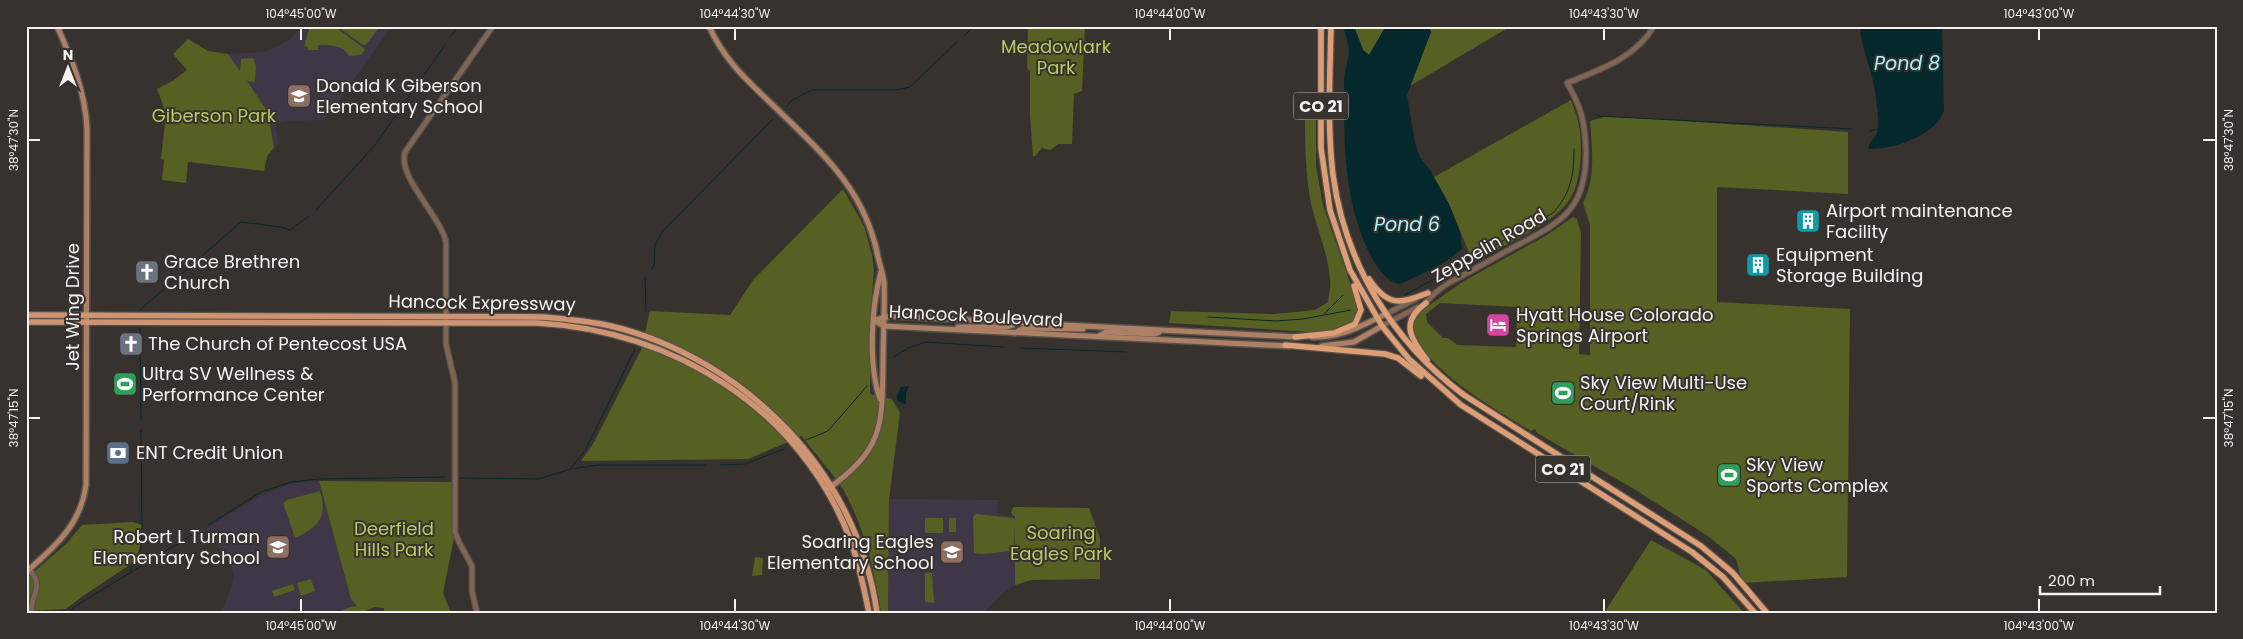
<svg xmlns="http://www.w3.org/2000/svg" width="2243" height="639" viewBox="0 0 2243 639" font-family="Poppins,sans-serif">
	<rect width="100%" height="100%" fill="#37322e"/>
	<g fill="#3f3647">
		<polygon points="302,26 392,26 325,120 289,121 275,123 279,145 274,148 268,112 228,54 263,52 277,47 290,39"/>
		<polygon points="319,481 351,599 358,607 350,607 337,613 297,613 295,608 283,613 221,613 233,582 234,574 230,565 207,528 261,495 290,484"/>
		<polygon points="889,499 1000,500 997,505 998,513 1005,516 1013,515 1015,517 1015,585 1003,593 983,613 888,613"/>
	</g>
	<g fill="#566022" fill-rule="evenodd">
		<path d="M310,26H334L365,49L361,55L349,56C342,44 331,46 318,45V50H308V47L304,46Z"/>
		<polygon points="337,26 380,26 366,45 363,45"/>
		<polygon points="1028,26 1085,26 1082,91 1074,94 1072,144 1058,144 1050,150 1042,148 1035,156 1033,156 1030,116 1030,72 1027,67"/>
		<polygon points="1354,26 1386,26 1369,55 1363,50"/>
		<polygon points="1427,26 1511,26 1410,86 1431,32"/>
		<polygon points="188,39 208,51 228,54 240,71 241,59 253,58 256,66 255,82 247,81 268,112 274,148 267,156 264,171 188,162 186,183 162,180 164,160 161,159 166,113 157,89 174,80 187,70 173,54"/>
		<path d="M1571,100C1579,121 1581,129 1581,152C1580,170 1578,189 1567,203C1550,226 1499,248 1473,262L1449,204L1434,177Z"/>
		<path d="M1305,109L1316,110V166L1323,205L1356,300C1362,323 1346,328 1327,333L1169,323L1171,311L1274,314L1315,310L1328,302C1329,294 1331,286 1330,279C1328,253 1317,229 1311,204C1305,172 1305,141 1305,109Z"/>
		<path d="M1607,116L1848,132V194L1717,187V302L1850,309L1847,577L1742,583L1736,559L1708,536L1634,489L1537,433L1535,429L1531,431C1500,412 1414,364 1413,324L1421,311L1464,281L1547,235L1573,217L1577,219L1581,233L1579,354L1590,355V225L1583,203C1596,177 1592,149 1590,121ZM1440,303L1517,307L1516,347L1457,345L1448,338H1443L1427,322L1426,314Z"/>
		<path d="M843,189L864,226L872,255L874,271L871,305L870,394L892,399L900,413L889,499L888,613H881C875,572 864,527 844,491C832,471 815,455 802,436L748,459L581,461L593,444L641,350L650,311L730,315L753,280Z"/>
		<polygon points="319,481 452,482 452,530 454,538 443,593 451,613 384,613 384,608 374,607 364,612 337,613 350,607 357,606 351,599"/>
		<path d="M320,491C328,518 318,527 295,538L283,503L287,500Z"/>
		<path d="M1013,507L1089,508L1100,538V579L1031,580L1015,585V526L1014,551C1000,551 987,556 974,553L973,517L976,514L1014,518L1015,522V517L1011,513Z"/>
		<rect x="925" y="518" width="18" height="15"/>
		<rect x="949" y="518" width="7" height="14"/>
		<polygon points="133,522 142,525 141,543 136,560 128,566 80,598 66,609 26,611 26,579 67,543 82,525"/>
		<polygon points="1651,540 1706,570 1744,613 1604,613"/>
		<polygon points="755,557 763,558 762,575 752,576"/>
		<polygon points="925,573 932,573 934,603 925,602"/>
		<polygon points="311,579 315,591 301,596 297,583"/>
		<polygon points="293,584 295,590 274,597 272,591"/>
	</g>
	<g fill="#04282c">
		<path d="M1343,26H1354L1363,50L1369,55L1386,26H1429L1431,32L1407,95L1415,143L1420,157L1430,170L1449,204L1460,232L1462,249C1444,265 1422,274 1400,284C1384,281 1374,263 1368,250C1343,197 1344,139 1344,82C1344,71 1348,63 1349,52C1349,44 1345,34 1343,26Z"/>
		<path d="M1860,26H1942L1944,111C1936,135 1893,150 1869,149C1868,141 1875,139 1877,133C1880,124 1877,107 1876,98C1874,73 1861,51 1860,26Z"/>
		<polygon points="909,386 906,394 906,404 903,404 897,400 897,395 901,387"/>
	</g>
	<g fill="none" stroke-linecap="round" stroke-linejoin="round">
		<g stroke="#04282c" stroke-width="1">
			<polyline points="965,35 974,26"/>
			<polyline points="451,36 458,26"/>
			<polyline points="786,107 791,101 811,90 896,90 910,87 914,83 957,42"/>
			<polyline points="1597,116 1852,129"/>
			<polyline points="1870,131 1878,129"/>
			<polyline points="316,210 375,145 445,45"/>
			<polyline points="652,269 654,265 655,245 662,232 773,119"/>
			<polyline points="645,278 646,312"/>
			<path d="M1405,295L1553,213C1571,193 1574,175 1574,149"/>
			<polyline points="140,310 241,222 281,227 290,230 309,216"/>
			<polyline points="1324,314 1343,295"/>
			<polyline points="1208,317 1276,321 1303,319 1351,310"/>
			<polyline points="140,328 141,420"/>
			<polyline points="1021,348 1127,352"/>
			<polyline points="894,357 908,348 926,342 1003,347"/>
			<polyline points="806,440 828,431 867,386"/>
			<polyline points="720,465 745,464 784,449"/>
			<polyline points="571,468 585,451 635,349"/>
			<polyline points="459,478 538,479 571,469 597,465 705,465"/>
			<polyline points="208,525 261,492 291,482 319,479 445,477"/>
			<polyline points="130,571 141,549 142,537 141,430"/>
			<polyline points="68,613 74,607 197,532"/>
		</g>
		<defs>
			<g id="tertiary">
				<path d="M1425,303L1436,292L1447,284C1470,272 1492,259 1514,247C1561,222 1586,211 1586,152C1585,123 1582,108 1567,83C1599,70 1636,58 1654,26"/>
				<polyline points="1386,314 1416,299"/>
				<polyline points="1382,326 1418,307"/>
				<path d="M29,569C45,587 31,593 31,613"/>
				<path d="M477,613L472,591V566L459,542L455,532V383L446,344V242C440,215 397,177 405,152L493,26"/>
			</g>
			<g id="secondary">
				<path d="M709,26C724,61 751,84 778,110C824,155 865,190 878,257C880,265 883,274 884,282C885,309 883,335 883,362C882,427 884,448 828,489"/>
				<polyline points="874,320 891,316 1298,337"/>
				<polyline points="874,320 883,326 1289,346"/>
				<polyline points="958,327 1006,327 1013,325 1016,321"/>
				<polyline points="1015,333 1024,328 1083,329"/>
				<polyline points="1099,336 1106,332 1155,334 1159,332"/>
				<path d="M1312,337C1341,338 1361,326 1386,314"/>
				<polyline points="1322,346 1354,342 1382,326"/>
				<path d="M880,399C868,364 871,308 881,272"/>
				<path d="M26,572C55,547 81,524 86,485L87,128C85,91 72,60 57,26"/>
			</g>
			<g id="primary">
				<path d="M26,315L543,317C566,319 589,321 611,326C746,359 858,474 877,613"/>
				<path d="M26,322L537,323C673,330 801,409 850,539C859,563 864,588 869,613"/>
			</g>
			<g id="trunk">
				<polyline points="1321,26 1321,148 1330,210 1350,270 1382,326 1409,359 1461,405 1692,552 1723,577 1755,613"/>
				<path d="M1331,26C1330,75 1327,126 1333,175C1345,264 1393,342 1464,395L1701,546L1733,573L1767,613"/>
				<path d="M1369,279C1388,307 1399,304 1428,293"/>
				<path d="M1426,303C1400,322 1410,338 1427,360"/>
				<polyline points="1295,337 1334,333 1355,324 1361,310 1354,286"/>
				<polyline points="1285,345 1385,354 1398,358 1421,376"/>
			</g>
		</defs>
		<use href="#tertiary" stroke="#55514d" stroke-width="7"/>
		<use href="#secondary" stroke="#55514d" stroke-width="8"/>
		<use href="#primary" stroke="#55514d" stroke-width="8"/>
		<use href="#trunk" stroke="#55514d" stroke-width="8"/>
		<use href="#tertiary" stroke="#816554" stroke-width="4.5"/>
		<use href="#secondary" stroke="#ad8065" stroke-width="5"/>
		<use href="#primary" stroke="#ce9471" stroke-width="5.5"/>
		<use href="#trunk" stroke="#dd9e76" stroke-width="5.5"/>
	</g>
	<path fill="none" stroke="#f5f2f0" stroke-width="2" d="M301,28V40M735,28V40M1170,28V40M1604,28V40M2039,28V40M28,140H40M2203,140H2216M28,418H40M2203,418H2216M301,599V612M735,599V612M1170,599V612M1604,599V612M2039,599V612"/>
	<defs>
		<symbol id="school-square" viewBox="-11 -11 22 22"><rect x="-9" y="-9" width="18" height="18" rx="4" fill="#8d6e63" stroke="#37322e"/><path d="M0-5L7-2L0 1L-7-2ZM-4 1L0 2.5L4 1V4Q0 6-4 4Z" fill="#fff"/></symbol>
		<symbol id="building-square" viewBox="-11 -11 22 22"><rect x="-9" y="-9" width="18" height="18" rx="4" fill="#0f9aa8" stroke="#37322e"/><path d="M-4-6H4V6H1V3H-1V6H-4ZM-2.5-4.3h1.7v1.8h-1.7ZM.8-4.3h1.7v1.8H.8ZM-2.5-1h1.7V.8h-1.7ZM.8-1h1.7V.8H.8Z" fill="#fff"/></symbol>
		<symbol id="church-square" viewBox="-11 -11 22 22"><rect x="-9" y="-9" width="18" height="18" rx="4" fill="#6b7280" stroke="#37322e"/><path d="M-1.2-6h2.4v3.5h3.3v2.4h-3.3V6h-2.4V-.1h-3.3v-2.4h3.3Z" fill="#fff"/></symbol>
		<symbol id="hotel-square" viewBox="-11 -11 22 22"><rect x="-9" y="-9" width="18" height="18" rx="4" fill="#d1479c" stroke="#37322e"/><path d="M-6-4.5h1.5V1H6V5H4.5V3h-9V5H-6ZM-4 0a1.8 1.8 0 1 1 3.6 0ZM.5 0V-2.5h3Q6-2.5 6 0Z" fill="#fff"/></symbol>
		<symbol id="stadium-square" viewBox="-11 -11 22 22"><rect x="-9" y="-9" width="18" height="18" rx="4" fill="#2e9e5b" stroke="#37322e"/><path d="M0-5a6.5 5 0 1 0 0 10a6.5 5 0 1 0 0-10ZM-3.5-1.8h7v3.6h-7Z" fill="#fff"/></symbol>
		<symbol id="bank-square" viewBox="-11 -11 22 22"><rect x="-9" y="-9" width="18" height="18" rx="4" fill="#5c6f8a" stroke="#37322e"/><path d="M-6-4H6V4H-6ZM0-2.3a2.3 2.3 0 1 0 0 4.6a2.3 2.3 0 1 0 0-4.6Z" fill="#fff"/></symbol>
	</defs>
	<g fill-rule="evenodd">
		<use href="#school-square" x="285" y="82" width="28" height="28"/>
		<use href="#building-square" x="1794" y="207" width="28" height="28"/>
		<use href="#building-square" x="1744" y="251" width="28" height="28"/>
		<use href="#church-square" x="133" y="258" width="28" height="28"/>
		<use href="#hotel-square" x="1484" y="311" width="28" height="28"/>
		<use href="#church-square" x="117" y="330" width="28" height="28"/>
		<use href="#stadium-square" x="111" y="370" width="28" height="28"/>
		<use href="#stadium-square" x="1549" y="379" width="28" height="28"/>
		<use href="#bank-square" x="104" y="439" width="28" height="28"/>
		<use href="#stadium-square" x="1715" y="461" width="28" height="28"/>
		<use href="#school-square" x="264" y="533" width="28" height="28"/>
		<use href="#school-square" x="938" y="538" width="28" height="28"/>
	</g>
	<g text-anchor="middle" stroke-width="4" stroke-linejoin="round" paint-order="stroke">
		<g fill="#37322e" stroke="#bcb8b6" stroke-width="1">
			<rect x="1293.5" y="92.5" width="55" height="27" rx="4"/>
			<rect x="1535.5" y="455.5" width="55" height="27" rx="4"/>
		</g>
		<g font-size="16" font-weight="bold" fill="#f5f2f0">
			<text x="1321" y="112">CO 21</text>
			<text x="1563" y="475">CO 21</text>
		</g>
		<g font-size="18" fill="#b7ca63" stroke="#37322e">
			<text x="1056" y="53">Meadowlark<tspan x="1056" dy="21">Park</tspan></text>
			<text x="214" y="122">Giberson Park</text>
			<text x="394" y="535">Deerfield<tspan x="394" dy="21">Hills Park</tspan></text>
			<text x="1061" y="539">Soaring<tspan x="1061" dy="21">Eagles Park</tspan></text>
		</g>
		<g font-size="18" fill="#f5f2f0" stroke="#37322e" text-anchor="start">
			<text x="316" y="92">Donald K Giberson<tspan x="316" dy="21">Elementary School</tspan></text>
			<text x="1826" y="217">Airport maintenance<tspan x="1826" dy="21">Facility</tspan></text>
			<text x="1776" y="261">Equipment<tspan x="1776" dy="21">Storage Building</tspan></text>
			<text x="164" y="268">Grace Brethren<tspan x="164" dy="21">Church</tspan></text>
			<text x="1516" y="321">Hyatt House Colorado<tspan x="1516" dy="21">Springs Airport</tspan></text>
			<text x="148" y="350">The Church of Pentecost USA</text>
			<text x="142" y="380">Ultra SV Wellness &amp;<tspan x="142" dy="21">Performance Center</tspan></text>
			<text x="1580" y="389">Sky View Multi-Use<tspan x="1580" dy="21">Court/Rink</tspan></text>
			<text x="136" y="459">ENT Credit Union</text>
			<text x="1746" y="471">Sky View<tspan x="1746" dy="21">Sports Complex</tspan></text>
			<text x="260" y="543" text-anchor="end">Robert L Turman<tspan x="260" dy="21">Elementary School</tspan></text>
			<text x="934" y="548" text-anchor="end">Soaring Eagles<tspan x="934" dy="21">Elementary School</tspan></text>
		</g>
		<g font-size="18" fill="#f5f2f0" stroke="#37322e">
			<text transform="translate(1489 246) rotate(-30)" y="6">Zeppelin Road</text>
			<text transform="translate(482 303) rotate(1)" y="6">Hancock Expressway</text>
			<text transform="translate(73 307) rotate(-90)" y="6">Jet Wing Drive</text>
			<text transform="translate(976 316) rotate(3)" y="6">Hancock Boulevard</text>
		</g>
		<g font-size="19" font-style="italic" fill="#a5f4ff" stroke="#37322e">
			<text x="1907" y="70">Pond 8</text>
			<text x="1407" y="231">Pond 6</text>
		</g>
	</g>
	<rect width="2243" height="639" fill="none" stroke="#37322e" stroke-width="55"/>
	<g transform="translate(68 68)" stroke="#37322e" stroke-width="4" paint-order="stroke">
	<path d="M0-4L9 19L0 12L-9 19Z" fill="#f5f2f0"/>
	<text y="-8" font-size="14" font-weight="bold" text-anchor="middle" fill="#f5f2f0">N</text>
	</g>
	<path d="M2040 586v8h120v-8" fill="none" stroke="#f5f2f0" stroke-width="2.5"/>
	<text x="2048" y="586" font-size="15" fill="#f5f2f0" stroke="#37322e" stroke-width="4" paint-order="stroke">200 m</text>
	<rect x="28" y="28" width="2188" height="584" fill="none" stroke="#f5f2f0" stroke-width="2"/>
	<g font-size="12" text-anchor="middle" fill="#f5f2f0">
		<text x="301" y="18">104°45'00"W</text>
		<text x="735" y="18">104°44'30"W</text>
		<text x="1170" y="18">104°44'00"W</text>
		<text x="1604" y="18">104°43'30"W</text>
		<text x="2039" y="18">104°43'00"W</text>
		<text transform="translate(14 140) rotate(-90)" y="4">38°47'30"N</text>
		<text transform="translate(2229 140) rotate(-90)" y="4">38°47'30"N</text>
		<text transform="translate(14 418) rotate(-90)" y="4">38°47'15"N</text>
		<text transform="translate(2229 418) rotate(-90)" y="4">38°47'15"N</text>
		<text x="301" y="630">104°45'00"W</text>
		<text x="735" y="630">104°44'30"W</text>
		<text x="1170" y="630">104°44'00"W</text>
		<text x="1604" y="630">104°43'30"W</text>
		<text x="2039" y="630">104°43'00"W</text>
	</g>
</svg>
